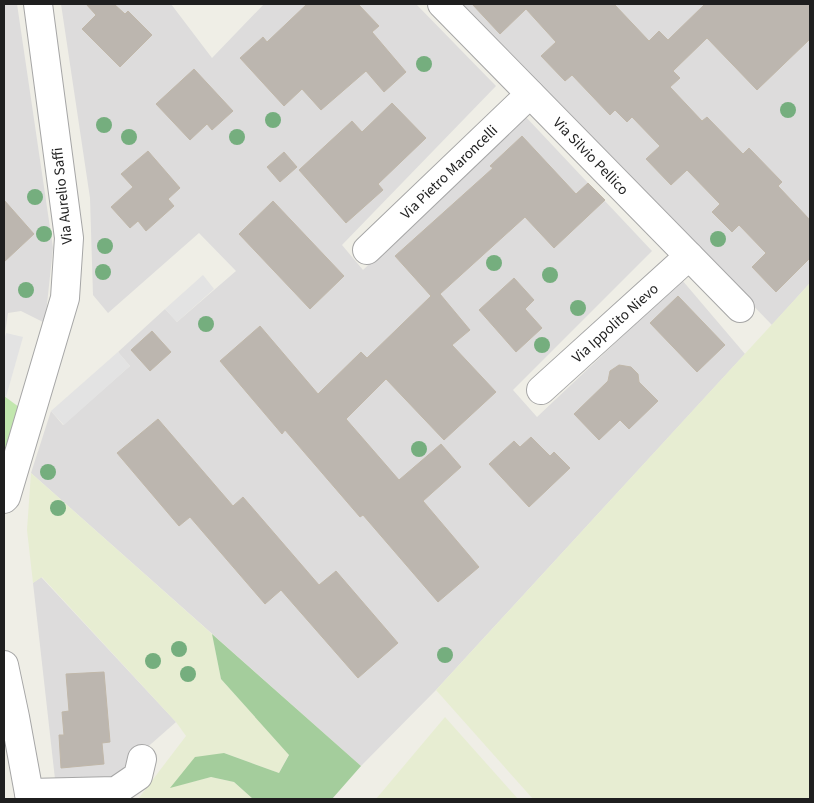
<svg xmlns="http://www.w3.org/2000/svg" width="814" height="803" viewBox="0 0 814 803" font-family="'Source Sans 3',sans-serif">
	<rect width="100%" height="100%" fill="#efeee6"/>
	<g fill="#dddcdc">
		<polygon points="4,4 17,4 53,248 45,323 21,311 8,313 4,340"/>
		<polygon points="61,4 171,4 212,58 264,4 416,4 496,86 342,245 363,270 524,115 652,251 513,390 537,417 682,280 745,354 436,690 361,766 31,473 51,411 63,425 130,366 118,352 165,309 177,322 236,271 199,233 108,313 93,295 90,198"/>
		<polygon points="460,4 810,4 810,283 772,325"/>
		<polygon points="41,577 176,722 110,780 55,779 33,583"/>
	</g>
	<g fill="#e7edd2">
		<polygon points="810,283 810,799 533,799 436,690"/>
		<polygon points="31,473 212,634 221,679 289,754 279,773 224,753 171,787 211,777 234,782 253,799 138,799 186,736 176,722 42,577 33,583 27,530"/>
		<polygon points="445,717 518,799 376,799"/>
	</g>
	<polygon fill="#c2e7ae" points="4,396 23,410 4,455"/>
	<polygon fill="#a4cd9c" points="212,634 361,766 332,799 253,799 234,782 211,777 170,788 195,757 224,753 279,773 289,755 221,679"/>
	<g fill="#e3e3e3">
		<polygon points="203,275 214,289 177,322 165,309"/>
		<polygon points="6,333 23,337 6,397 4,396 4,340"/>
		<polygon points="118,352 130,366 64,425 51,411"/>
	</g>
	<g fill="#bcb6af" stroke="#c0b7a9">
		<polygon points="86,4 114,4 125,14 128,11 152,35 120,67 82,29 96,15"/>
		<polygon points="307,4 358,4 379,26 372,32 406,72 384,92 366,71 321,110 302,89 284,106 240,58 263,37 267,42"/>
		<polygon points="472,4 614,4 649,41 659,31 668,40 705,4 810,4 810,39 757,90 707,38 673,71 680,78 670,87 702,121 707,117 743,154 749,148 782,182 778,186 810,220 810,258 776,292 752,267 766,253 739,225 732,232 712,212 720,204 687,170 671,185 646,159 660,146 632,117 627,122 615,110 610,115 572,75 565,81 541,56 556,42 526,9 500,34"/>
		<polygon points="194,69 233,111 212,130 207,124 190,140 156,104"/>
		<polygon points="392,103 426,138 378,184 383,190 346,223 299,170 352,121 362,132"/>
		<polygon points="522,136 576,194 588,183 605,200 554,248 525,217 440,294 470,330 452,345 496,392 444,440 386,379 346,419 399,480 441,444 461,467 423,501 479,567 438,602 363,515 360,517 285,430 282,434 220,361 260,326 318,394 361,352 367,358 431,296 395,256 493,168 490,166"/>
		<polygon points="148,151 180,188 168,199 174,206 146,231 138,221 130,228 111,207 133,187 121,174"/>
		<polygon points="284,152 297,167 280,182 267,167"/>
		<polygon points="4,200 34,234 4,262"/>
		<polygon points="273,201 344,276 310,309 239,234"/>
		<polygon points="514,278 534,300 525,309 542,328 516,352 479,310"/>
		<polygon points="678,296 725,345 697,372 650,323"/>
		<polygon points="152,331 171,352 150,371 131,350"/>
		<polygon points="619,365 631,367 638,374 639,382 658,401 629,429 620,420 599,440 574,414 608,381 610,371"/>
		<polygon points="158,419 233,506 243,497 319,585 336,571 398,643 358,678 281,590 265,604 190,517 179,526 117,453"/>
		<polygon points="531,437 550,456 554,452 570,468 529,507 489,464 514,441 520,447"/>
		<polygon points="104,672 110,742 102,743 104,764 61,768 59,735 64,735 62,712 69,711 66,674"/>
	</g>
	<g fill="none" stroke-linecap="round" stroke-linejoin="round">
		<defs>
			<g id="minor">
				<polyline points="442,4 740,308"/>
				<polyline points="367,250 530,94"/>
				<polyline points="541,390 689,256"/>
				<polyline points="4,499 6,497 65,298 69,238 38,4"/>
				<polyline points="4,665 15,717 30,799"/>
				<polyline points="29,793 116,791 138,776 142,759"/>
			</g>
		</defs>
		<use href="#minor" stroke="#a6a6a6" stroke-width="30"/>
		<use href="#minor" stroke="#fff" stroke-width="28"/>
	</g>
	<g fill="#75ae7e">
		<circle cx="424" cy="64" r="8"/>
		<circle cx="788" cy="110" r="8"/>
		<circle cx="273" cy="120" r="8"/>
		<circle cx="104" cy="125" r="8"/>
		<circle cx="129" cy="137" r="8"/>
		<circle cx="237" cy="137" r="8"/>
		<circle cx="35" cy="197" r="8"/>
		<circle cx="44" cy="234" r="8"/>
		<circle cx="718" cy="239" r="8"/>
		<circle cx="105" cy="246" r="8"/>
		<circle cx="494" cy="263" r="8"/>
		<circle cx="103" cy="272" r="8"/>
		<circle cx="550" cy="275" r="8"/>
		<circle cx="26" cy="290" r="8"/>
		<circle cx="578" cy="308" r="8"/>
		<circle cx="206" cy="324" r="8"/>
		<circle cx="542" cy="345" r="8"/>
		<circle cx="419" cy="449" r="8"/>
		<circle cx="48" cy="472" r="8"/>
		<circle cx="58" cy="508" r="8"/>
		<circle cx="179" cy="649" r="8"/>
		<circle cx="445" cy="655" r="8"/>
		<circle cx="153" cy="661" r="8"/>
		<circle cx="188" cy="674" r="8"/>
	</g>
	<g text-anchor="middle" stroke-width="4" stroke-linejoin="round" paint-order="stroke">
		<g font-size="15" fill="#1f1f1f" stroke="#fff">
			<text transform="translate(591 156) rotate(46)" y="5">Via Silvio Pellico</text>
			<text transform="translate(449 172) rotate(-44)" y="5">Via Pietro Maroncelli</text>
			<text transform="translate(62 196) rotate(-96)" y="5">Via Aurelio Saffi</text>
			<text transform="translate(615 323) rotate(-42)" y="5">Via Ippolito Nievo</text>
		</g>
	</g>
	<rect width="814" height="803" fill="none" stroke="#1f1f1f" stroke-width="10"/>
</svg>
